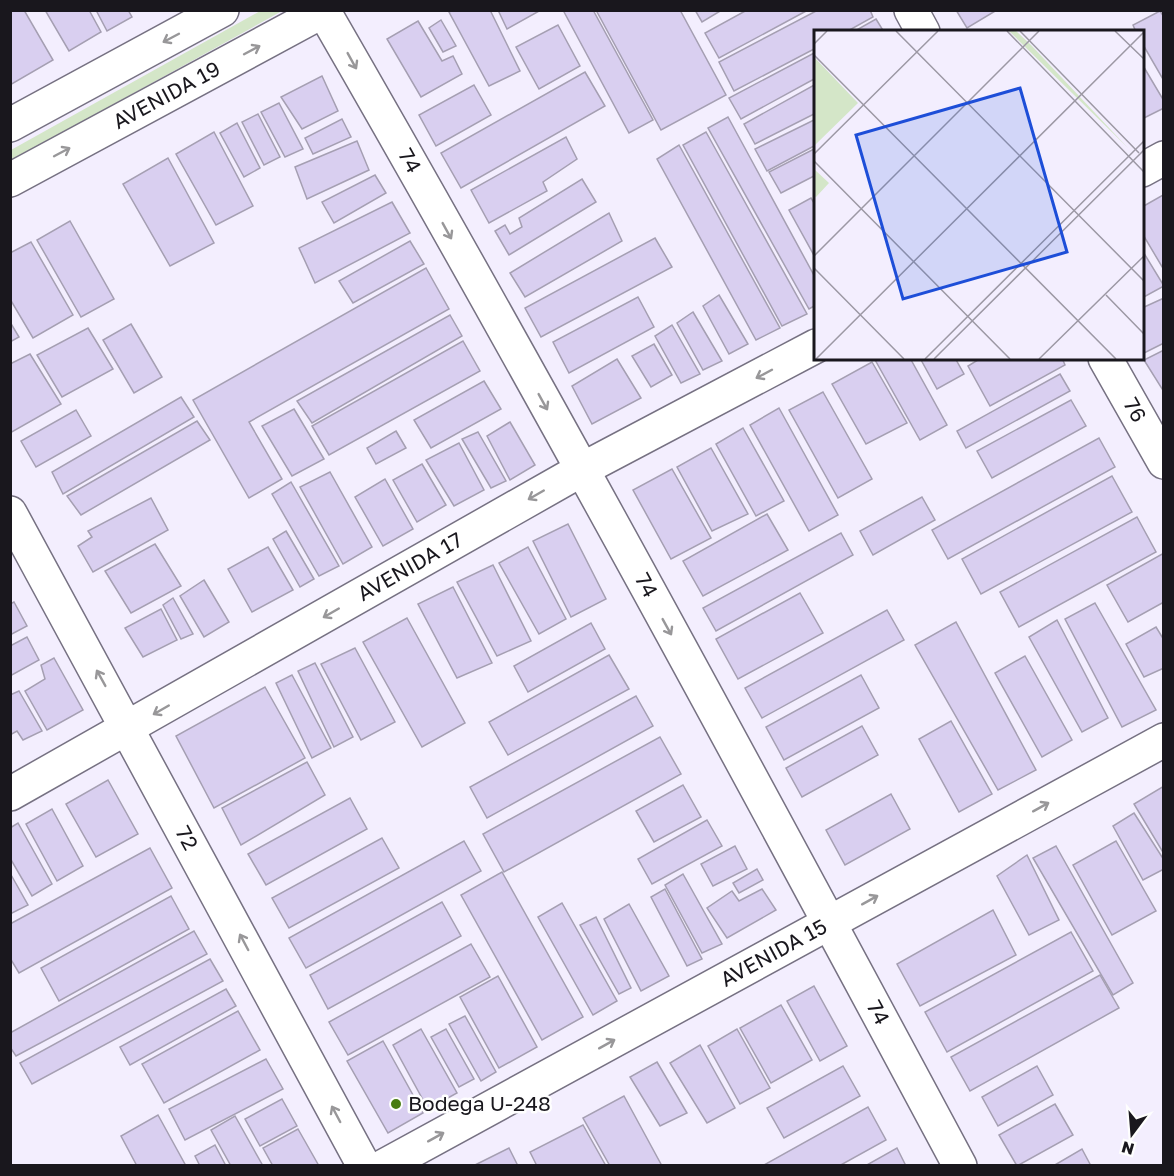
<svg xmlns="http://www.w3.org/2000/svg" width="1174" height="1176" viewBox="0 0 1174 1176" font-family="'Golos Text',sans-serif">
	<rect width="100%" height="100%" fill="#f3eefe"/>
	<polygon fill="#d4e6c8" points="262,10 282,11 11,161 11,150"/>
	<g fill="#d9cff0" stroke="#a59fb2" stroke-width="1.5">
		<polygon points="10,10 24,10 53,60 10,85"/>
		<polygon points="45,10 89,10 101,32 69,51"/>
		<polygon points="96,10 128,10 132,17 107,31"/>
		<polygon points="453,10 490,10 520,71 489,86 449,12"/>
		<polygon points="498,10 541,10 507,29"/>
		<polygon points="563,10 593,10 653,120 629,133"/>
		<polygon points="596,10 680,10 726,95 661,130"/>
		<polygon points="695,10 722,10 702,22"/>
		<polygon points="747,10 808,10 719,58 705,33"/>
		<polygon points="818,10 870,10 873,17 846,32 816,32 816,48 734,91 719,62"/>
		<polygon points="956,10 997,10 967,28"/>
		<polygon points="1160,11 1164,17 1164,81 1142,43 1142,32 1136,32 1133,25"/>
		<polygon points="876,19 884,32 853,32"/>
		<polygon points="441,20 456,46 443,52 429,28"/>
		<polygon points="418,21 442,61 453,56 462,74 421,97 387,39"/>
		<polygon points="558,25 580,66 539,89 516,47"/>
		<polygon points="816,52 816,78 741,119 729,98"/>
		<polygon points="1142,64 1164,101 1164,108 1142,119"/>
		<polygon points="585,72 605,106 461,188 441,153"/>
		<polygon points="322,76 338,111 302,129 281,97"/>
		<polygon points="816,84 816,113 755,144 744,124"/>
		<polygon points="474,85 491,115 436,146 419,115"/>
		<polygon points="279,103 303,149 285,157 261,112"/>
		<polygon points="258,114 280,157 264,165 242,122"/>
		<polygon points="728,117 816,279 816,305 809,309 708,128"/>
		<polygon points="342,119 351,137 313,154 305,138"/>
		<polygon points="816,119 816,145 767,171 755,149"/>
		<polygon points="237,123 260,168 244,177 220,133"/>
		<polygon points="214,132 253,206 216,225 176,154"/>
		<polygon points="706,132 807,314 782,326 683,145"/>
		<polygon points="566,137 577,159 543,182 547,191 489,223 471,190"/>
		<polygon points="357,141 369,170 307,199 295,167"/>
		<polygon points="679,145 780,328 756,340 657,159"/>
		<polygon points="816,148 816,175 781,193 769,172"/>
		<polygon points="168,158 214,243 170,266 123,184"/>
		<polygon points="375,175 386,193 334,223 322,202"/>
		<polygon points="582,179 596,202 509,255 495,231 505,225 510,234 522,227 519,218"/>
		<polygon points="1163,195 1164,197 1164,270 1142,233 1142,207"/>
		<polygon points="811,198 816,206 816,259 789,210"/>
		<polygon points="392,202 410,233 315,283 299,248"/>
		<polygon points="609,213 622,241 525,297 510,273"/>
		<polygon points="70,221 114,299 81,317 37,240"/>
		<polygon points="655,238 672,267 541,337 525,308"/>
		<polygon points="410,241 424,264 353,303 339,281"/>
		<polygon points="31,242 73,315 33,338 10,299 10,253"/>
		<polygon points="1142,250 1164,286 1142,298"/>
		<polygon points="426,268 449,309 249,422 282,479 249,498 193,400"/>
		<polygon points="719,295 748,344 729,354 703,306"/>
		<polygon points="638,297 654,327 569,373 553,342"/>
		<polygon points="1164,298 1164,343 1142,354 1142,308"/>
		<polygon points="693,312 722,361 703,370 677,323"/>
		<polygon points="450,315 462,336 312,423 297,401"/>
		<polygon points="10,322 19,337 10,342"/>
		<polygon points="131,324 162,377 134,393 103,340"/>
		<polygon points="672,325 700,374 681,383 655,336"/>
		<polygon points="88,328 113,369 62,397 37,355"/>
		<polygon points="463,341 480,371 329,455 312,426"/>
		<polygon points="654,344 672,375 651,387 632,356"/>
		<polygon points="1164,350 1164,392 1144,360"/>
		<polygon points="30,354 61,404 10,433 10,364"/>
		<polygon points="874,358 910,358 947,425 920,440"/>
		<polygon points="920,358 955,358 964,374 937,389"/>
		<polygon points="981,358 1062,358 1065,365 990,406 968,366"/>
		<polygon points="617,359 641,398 592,424 572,386"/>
		<polygon points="872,362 907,423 866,444 832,384"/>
		<polygon points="1060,374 1070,391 966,448 957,431"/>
		<polygon points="484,381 501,409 431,448 414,420"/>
		<polygon points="823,392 872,479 838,498 789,410"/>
		<polygon points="181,397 194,417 63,494 52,472"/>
		<polygon points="1071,400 1086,426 992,478 977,451"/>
		<polygon points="779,408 838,515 809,531 750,425"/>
		<polygon points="294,409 324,459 292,476 262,426"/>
		<polygon points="76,410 91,436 36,467 21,441"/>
		<polygon points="197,421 210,440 81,515 67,496"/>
		<polygon points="510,422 535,465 510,480 487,436"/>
		<polygon points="743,428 784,501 756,516 716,444"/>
		<polygon points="396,431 406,448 376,464 367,448"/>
		<polygon points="478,432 506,481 491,488 462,439"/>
		<polygon points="1099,438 1115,467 948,559 932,530"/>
		<polygon points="459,443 484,490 454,506 426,460"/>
		<polygon points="711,448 748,514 712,531 677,467"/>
		<polygon points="422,464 446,505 417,522 393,480"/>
		<polygon points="672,469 711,538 671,559 633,490"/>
		<polygon points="330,472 372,547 343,564 300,487"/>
		<polygon points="1112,476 1132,512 981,594 962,559"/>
		<polygon points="385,479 413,529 383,546 355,497"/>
		<polygon points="291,482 339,566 319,576 272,494"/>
		<polygon points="922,497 935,520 873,555 860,531"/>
		<polygon points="151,498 168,530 93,572 78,546 92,537 88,531"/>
		<polygon points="767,514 788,550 703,596 683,561"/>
		<polygon points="1137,517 1156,552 1019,627 1000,592"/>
		<polygon points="568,524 606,599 571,617 533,541"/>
		<polygon points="286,531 314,579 300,587 273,539"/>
		<polygon points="841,533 853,555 716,631 703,608"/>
		<polygon points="155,544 181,586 131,613 105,571"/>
		<polygon points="268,547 293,590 252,612 228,569"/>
		<polygon points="528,547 566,619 539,634 499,563"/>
		<polygon points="1164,553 1164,602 1128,622 1107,585"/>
		<polygon points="493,565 531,641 497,656 457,582"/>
		<polygon points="204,580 229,622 204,637 180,596"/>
		<polygon points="453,587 492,663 457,678 418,604"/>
		<polygon points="800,593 823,633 738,679 716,639"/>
		<polygon points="173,598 193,634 181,639 163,605"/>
		<polygon points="14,602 27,626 10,635 10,604"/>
		<polygon points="1095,603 1156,710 1122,727 1065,619"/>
		<polygon points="161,609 177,640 143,657 125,628"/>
		<polygon points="887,610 904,640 762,718 745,688"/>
		<polygon points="407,618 465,723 422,747 363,642"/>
		<polygon points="1057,620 1108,718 1082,732 1029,637"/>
		<polygon points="956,622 1036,770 998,790 915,645"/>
		<polygon points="591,623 605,649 528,692 514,666"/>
		<polygon points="1156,627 1164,640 1164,668 1144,677 1126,644"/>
		<polygon points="27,637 39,660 10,676 10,646"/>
		<polygon points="355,648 395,722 361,740 321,664"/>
		<polygon points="609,655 629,689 508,755 489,722"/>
		<polygon points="1025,656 1072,740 1042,757 995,673"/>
		<polygon points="54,658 83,710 47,730 25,691 45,679 41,665"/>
		<polygon points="315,663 353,737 334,747 298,671"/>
		<polygon points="292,675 331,748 312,758 276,683"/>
		<polygon points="861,675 879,708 784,760 766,727"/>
		<polygon points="265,687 305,758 214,808 176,736"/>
		<polygon points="19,691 42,731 23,740 17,731 10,735 10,695"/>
		<polygon points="636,696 653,726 487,818 470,787"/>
		<polygon points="951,721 992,794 959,812 919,739"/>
		<polygon points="862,726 878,755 802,797 786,768"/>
		<polygon points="660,737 681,774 504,872 483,834"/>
		<polygon points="307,762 325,795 241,845 222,808"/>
		<polygon points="108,780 138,834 96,857 66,804"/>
		<polygon points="683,785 701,817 654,842 636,811"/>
		<polygon points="1164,786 1164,854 1134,804"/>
		<polygon points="891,794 910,829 845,865 826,830"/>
		<polygon points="350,798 367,829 266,885 248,854"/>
		<polygon points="52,809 83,866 57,881 26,824"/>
		<polygon points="1134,813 1164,860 1164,869 1143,880 1113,826"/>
		<polygon points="707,820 722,846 652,884 638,859"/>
		<polygon points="18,823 52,884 32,896 10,858 10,828"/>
		<polygon points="382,838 399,868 289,928 272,898"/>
		<polygon points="464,841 481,871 306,968 289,938"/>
		<polygon points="1116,841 1156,911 1112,935 1073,865"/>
		<polygon points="735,846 747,869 713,886 701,864"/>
		<polygon points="1056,846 1133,983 1113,995 1033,858"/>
		<polygon points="150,848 172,888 19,973 10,958 10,924"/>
		<polygon points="1027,855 1059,920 1029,935 997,876"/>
		<polygon points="757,869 763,880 739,893 733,883"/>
		<polygon points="502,872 583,1017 542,1040 461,895"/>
		<polygon points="10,873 28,905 10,914"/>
		<polygon points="683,874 722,944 702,953 665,885"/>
		<polygon points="665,889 702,959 687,966 651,897"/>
		<polygon points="762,889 776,910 727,938 707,908 732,891 739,901"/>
		<polygon points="171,896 189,929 59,1001 41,968"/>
		<polygon points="442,902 461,936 328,1009 310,975"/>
		<polygon points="562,903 617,1001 593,1015 538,917"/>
		<polygon points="629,904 669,976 641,991 604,919"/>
		<polygon points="993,910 1016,955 920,1006 897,964"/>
		<polygon points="596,917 631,988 619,994 580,925"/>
		<polygon points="194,931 207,954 16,1056 10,1047 10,1033"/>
		<polygon points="1071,932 1093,971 947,1052 925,1012"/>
		<polygon points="471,944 490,977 348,1055 329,1022"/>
		<polygon points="210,959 223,981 32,1084 20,1063"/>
		<polygon points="1100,975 1119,1008 970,1091 951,1057"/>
		<polygon points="498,976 537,1047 499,1068 460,997"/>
		<polygon points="814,986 847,1046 820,1061 787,1001"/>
		<polygon points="226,989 236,1006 130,1065 120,1047"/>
		<polygon points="781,1005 812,1060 771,1083 740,1028"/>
		<polygon points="238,1011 260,1050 164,1103 142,1064"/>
		<polygon points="465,1016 496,1072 481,1081 449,1024"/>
		<polygon points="421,1029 457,1093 428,1109 393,1045"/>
		<polygon points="446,1029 474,1079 459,1087 431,1037"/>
		<polygon points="737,1029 770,1088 740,1104 708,1046"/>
		<polygon points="383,1041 423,1113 388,1133 347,1061"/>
		<polygon points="700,1045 735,1108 707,1123 670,1063"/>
		<polygon points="266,1059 283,1089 185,1140 169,1109"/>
		<polygon points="657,1062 687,1113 660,1126 630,1077"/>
		<polygon points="843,1066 860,1096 784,1138 767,1108"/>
		<polygon points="1037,1066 1053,1095 998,1126 982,1097"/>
		<polygon points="624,1096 662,1166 610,1166 583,1118"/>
		<polygon points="282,1099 297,1126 260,1146 245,1119"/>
		<polygon points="1055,1104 1073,1135 1017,1166 999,1135"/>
		<polygon points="868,1107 886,1140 839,1166 762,1166"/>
		<polygon points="158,1115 186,1166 137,1166 121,1136"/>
		<polygon points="235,1116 263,1166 231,1166 211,1130"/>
		<polygon points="583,1125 606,1166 537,1166 530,1152"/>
		<polygon points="298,1129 319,1166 273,1166 263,1148"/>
		<polygon points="215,1145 226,1166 200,1166 195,1156"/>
		<polygon points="509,1148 518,1166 475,1165"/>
		<polygon points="897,1148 906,1166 865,1166"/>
		<polygon points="1082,1149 1091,1166 1053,1166"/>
	</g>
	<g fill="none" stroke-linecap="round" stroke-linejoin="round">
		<defs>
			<g id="minor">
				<path id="s1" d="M323,10C543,391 752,778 960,1166"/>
				<polyline points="911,10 923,32"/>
				<polyline points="1142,170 1164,158"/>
				<path id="s2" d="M1105,358L1164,462"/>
				<path id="s3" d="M10,513L364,1166"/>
				<path id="s4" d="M10,794L581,470L816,346"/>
				<path id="s5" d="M384,1166L1164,740"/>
			</g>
			<g id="secondary">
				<polyline points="10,125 222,10"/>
				<path id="s6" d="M10,180L325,10"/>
			</g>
		</defs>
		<use href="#minor" stroke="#767182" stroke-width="36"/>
		<use href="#secondary" stroke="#767182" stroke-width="36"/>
		<use href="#minor" stroke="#fff" stroke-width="33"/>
		<use href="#secondary" stroke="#fff" stroke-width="33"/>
	</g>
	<defs><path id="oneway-shaft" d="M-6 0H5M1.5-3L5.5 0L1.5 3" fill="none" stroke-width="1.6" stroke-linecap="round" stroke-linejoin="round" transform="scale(1.5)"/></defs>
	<g stroke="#989799">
		<use href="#oneway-shaft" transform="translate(171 38) rotate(152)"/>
		<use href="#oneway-shaft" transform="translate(252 50) rotate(-28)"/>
		<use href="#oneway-shaft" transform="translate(352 61) rotate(61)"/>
		<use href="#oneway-shaft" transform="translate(62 152) rotate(-28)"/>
		<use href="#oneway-shaft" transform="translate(447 231) rotate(61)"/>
		<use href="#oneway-shaft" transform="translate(764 374) rotate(152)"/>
		<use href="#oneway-shaft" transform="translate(543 402) rotate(61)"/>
		<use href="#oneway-shaft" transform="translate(536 495) rotate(150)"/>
		<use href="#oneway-shaft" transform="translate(331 613) rotate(150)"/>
		<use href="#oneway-shaft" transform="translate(667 627) rotate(61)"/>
		<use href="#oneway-shaft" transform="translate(101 678) rotate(-119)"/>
		<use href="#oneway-shaft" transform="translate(161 710) rotate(150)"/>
		<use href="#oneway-shaft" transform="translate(1041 807) rotate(-29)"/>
		<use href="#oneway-shaft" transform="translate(870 900) rotate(-29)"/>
		<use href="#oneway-shaft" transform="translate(244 942) rotate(-118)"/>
		<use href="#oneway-shaft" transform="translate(607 1044) rotate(-29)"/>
		<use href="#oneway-shaft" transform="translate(336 1114) rotate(-118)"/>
		<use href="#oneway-shaft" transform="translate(436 1137) rotate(-29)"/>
	</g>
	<circle fill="#497d11" stroke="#fefefe" stroke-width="2" cx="396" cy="1104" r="6"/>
	<g text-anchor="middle" stroke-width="5" stroke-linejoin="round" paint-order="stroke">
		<g font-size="21" fill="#19171d" stroke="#fefefe">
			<text dy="7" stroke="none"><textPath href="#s6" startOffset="178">AVENIDA 19</textPath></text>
			<text dy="7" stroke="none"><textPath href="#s1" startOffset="174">74</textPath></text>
			<text dy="7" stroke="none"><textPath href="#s2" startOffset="60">76</textPath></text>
			<text dy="7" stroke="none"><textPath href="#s4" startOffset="460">AVENIDA 17</textPath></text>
			<text dy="7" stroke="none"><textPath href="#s1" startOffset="660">74</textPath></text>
			<text dy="7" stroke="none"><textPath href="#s3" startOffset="370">72</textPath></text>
			<text dy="7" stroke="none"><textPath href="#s5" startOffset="444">AVENIDA 15</textPath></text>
			<text dy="7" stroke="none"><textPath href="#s1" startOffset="1146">74</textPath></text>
		</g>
		<g font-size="21" fill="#19171d" stroke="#fefefe" text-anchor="start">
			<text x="408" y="1111">Bodega U-248</text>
		</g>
	</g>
	<g transform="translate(814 30)">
		<rect width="330" height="330" fill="#f3eefe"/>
		<path d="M195,1H202L217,15L314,118ZM0,27L44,73L0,116ZM0,139L15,153L2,167L0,166Z" fill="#d4e6c8"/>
		<path fill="none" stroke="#9c98a4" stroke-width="1.5" d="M82,1L330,251M193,1L330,142M206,1L325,123M301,1L330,29M0,14L13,1M0,25L302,329M0,124L124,1M0,131L196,329M0,226L225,1M0,238L90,329M292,265L330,304M2,329L330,2M111,329L330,111M120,329L330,120M225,329L330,226"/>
		<path fill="#1d4ed8" fill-opacity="0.15" stroke="#1d4ed8" stroke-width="3" d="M206,58L253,222L89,269L42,105Z"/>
		<rect width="330" height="330" fill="none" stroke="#19171d" stroke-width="3"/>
	</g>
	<rect width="1174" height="1176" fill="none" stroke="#19171d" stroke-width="24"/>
	<g transform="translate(1132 1134) rotate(196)" stroke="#fefefe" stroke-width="4.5" paint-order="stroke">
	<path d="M0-4.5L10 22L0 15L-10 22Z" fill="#19171d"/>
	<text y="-9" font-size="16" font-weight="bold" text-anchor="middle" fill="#19171d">N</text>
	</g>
</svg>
